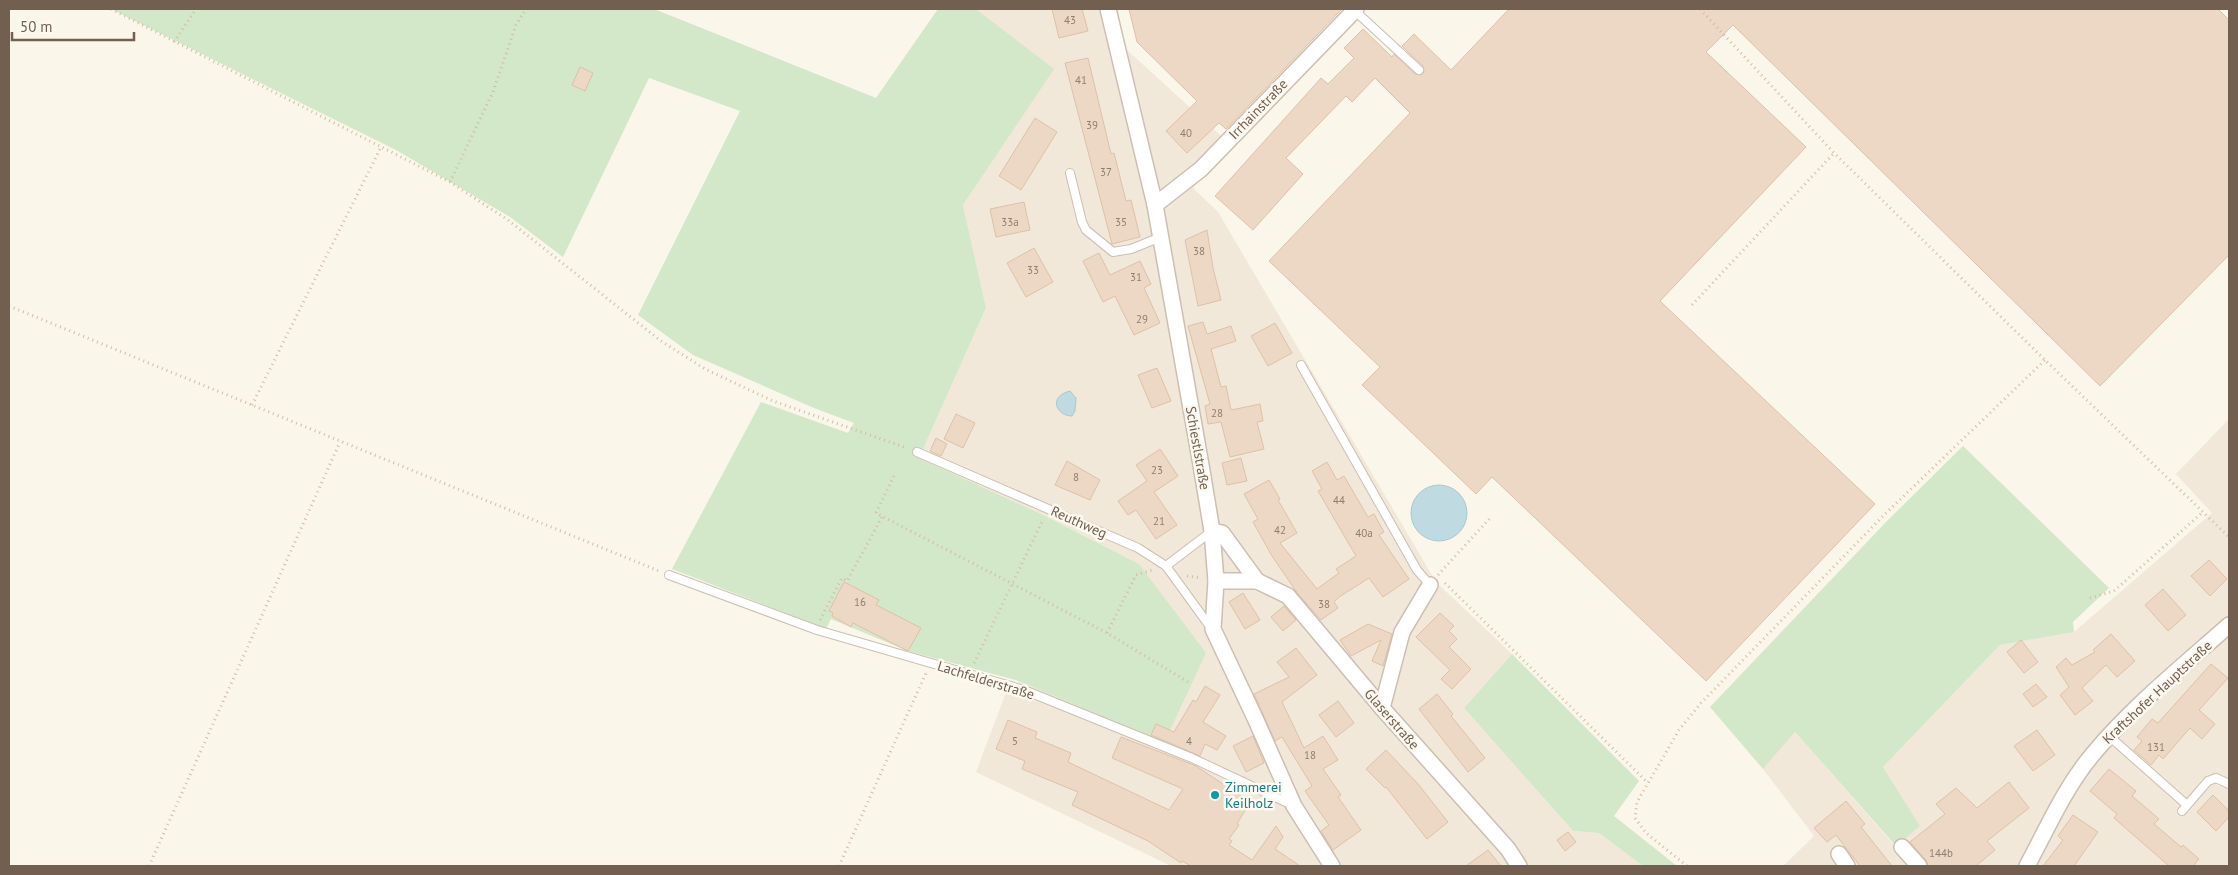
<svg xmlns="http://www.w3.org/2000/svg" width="2238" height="875" viewBox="0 0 2238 875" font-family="'PT Sans',sans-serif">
	<rect width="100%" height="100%" fill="#faf6ea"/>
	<g fill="#f1e8d9">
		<polygon points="976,9 1118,9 1125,48 1232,146 1193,188 1218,212 1436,582 1512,654 1464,708 1573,831 1599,833 1643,866 1171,866 976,772 1005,695 1019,681 1164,743 1139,564 1043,515 919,458 986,308 963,205 1053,69"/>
		<polygon points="2229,419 2229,866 1783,866 1814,836 1763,769 1795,732 1895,846 1919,825 1883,767 2000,645 2074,632 2212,513 2176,474"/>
	</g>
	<g fill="#d3e7c9">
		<polygon points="111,9 654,9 876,98 938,9 976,9 1054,69 963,205 986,308 919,458 1043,515 1139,564 1206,653 1164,743 1019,681 908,651 831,619 826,629 672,569 761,402 848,433 854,423 814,408 693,355 638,315 740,111 649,78 563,257 510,217 396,150"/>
		<polygon points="1963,446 2109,588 2073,622 2074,632 2000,645 1883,767 1920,826 1896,846 1795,732 1763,769 1710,707 1887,521"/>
		<polygon points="1512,654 1639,781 1614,816 1677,866 1643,866 1599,833 1573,831 1464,708"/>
	</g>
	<g fill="#c0dae2" stroke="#a8c8d3">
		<path d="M1070,391L1076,398L1075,411L1072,416C1057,416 1047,397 1070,391Z"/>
		<circle cx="1439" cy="513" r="28"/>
	</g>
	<g fill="#edd8c5" stroke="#dec1a7">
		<polygon points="1052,9 1082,9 1088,31 1059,38"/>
		<polygon points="1129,9 1342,9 1226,129 1219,123 1187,153 1166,131 1197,101 1137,42"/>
		<polygon points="1509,9 2218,9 2229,20 2229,255 2100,386 1733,25 1706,52 1806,147 1660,301 1875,504 1706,681 1492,477 1476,494 1362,385 1380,367 1269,261 1410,113 1375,78 1352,102 1346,96 1286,158 1303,174 1253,230 1215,196 1321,78 1328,84 1354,58 1344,48 1363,29 1392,57 1394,54 1415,74 1420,75 1424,72 1423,66 1402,46 1414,34 1451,70"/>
		<polygon points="1088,58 1111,154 1114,153 1126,201 1131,200 1140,237 1112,244 1065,63"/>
		<polygon points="580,67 593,73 585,91 572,85"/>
		<polygon points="1035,118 1057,132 1021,190 999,176"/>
		<polygon points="1024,202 1030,230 996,237 990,209"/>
		<polygon points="1207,230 1213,268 1221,300 1198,306 1185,240"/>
		<polygon points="1034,248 1053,282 1026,297 1007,263"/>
		<polygon points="1099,253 1110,275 1140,261 1151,284 1144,288 1160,323 1134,335 1115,296 1103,302 1083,261"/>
		<polygon points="1203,322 1207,334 1231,326 1236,341 1211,349 1221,387 1226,386 1231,410 1260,404 1263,421 1257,422 1264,449 1230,457 1221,422 1208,424 1205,406 1210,404 1188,326"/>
		<polygon points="1275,323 1292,353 1268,366 1251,336"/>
		<polygon points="1157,368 1171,401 1152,408 1138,375"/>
		<polygon points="956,414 975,423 963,448 944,439"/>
		<polygon points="936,438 947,444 941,456 930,451"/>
		<polygon points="1160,449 1178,476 1154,492 1177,525 1156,539 1136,510 1128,515 1118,501 1147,481 1136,465"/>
		<polygon points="1241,458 1247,481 1227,485 1222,463"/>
		<polygon points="1067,461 1100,480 1090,500 1055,485"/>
		<polygon points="1327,462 1337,480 1344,476 1368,517 1374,514 1384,532 1379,535 1409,579 1383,597 1369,578 1339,597 1334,602 1338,608 1321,620 1298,594 1272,556 1253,522 1258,519 1244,494 1269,480 1280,499 1278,500 1297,533 1280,543 1317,589 1339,573 1336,569 1356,556 1318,491 1322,489 1312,471"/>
		<polygon points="2209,560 2227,579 2210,596 2191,576"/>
		<polygon points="844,582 879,600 876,605 921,628 908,651 853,623 851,627 832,616 833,613 829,611"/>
		<polygon points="2163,589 2186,615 2168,631 2145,605"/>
		<polygon points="1243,593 1260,620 1245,629 1229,602"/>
		<polygon points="1284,606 1296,620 1283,631 1271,617"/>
		<polygon points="1440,613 1454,626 1449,631 1457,639 1449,647 1471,669 1452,689 1441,679 1450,670 1416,637"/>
		<polygon points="1368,624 1392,634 1383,666 1372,661 1381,640 1351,656 1340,640"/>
		<polygon points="2111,634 2135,661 2117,677 2106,665 2082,688 2093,701 2075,715 2060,695 2069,687 2056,667 2066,658 2072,665 2095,652 2093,650"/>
		<polygon points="2021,640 2038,662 2024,673 2007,652"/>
		<polygon points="1296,648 1317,675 1282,702 1304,748 1323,736 1338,760 1323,769 1341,795 1338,797 1361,830 1333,850 1321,831 1329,825 1305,791 1312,786 1282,737 1275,741 1254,694 1289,677 1277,662"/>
		<polygon points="2211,664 2228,678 2199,710 2215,724 2202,739 2190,728 2163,759 2159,755 2151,765 2134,750 2142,741 2137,737 2152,719 2158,723"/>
		<polygon points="2036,684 2047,697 2033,707 2023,694"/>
		<polygon points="1205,686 1220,695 1203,722 1226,736 1217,750 1205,744 1200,756 1151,735 1156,724 1174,732 1193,700 1196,702"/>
		<polygon points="1437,694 1453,714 1451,716 1485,758 1468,772 1419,709"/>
		<polygon points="1338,701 1354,723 1336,737 1319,715"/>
		<polygon points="1008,720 1037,732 1035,738 1071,753 1068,762 1169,810 1183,789 1112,758 1121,737 1196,766 1250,802 1237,824 1239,825 1229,839 1232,841 1229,845 1252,860 1276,826 1283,837 1275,849 1300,866 1191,866 1182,861 1181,863 1148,841 1072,805 1078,792 1022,769 1025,761 996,749"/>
		<polygon points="2037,730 2055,755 2033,771 2014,746"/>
		<polygon points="1253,736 1264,763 1246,772 1233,746"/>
		<polygon points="1386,750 1418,784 1448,822 1427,839 1386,787 1385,788 1366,769"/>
		<polygon points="2109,769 2136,791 2132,796 2159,819 2154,824 2181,847 2183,845 2199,859 2193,866 2169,866 2114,818 2117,814 2090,791"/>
		<polygon points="2009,782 2029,808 1987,841 1995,850 1976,866 1928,866 1926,860 1910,842 1945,814 1936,804 1956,788 1977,808"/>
		<polygon points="2213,795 2229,811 2229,817 2216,831 2197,812"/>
		<polygon points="1846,801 1865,824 1861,827 1892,866 1860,866 1836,835 1827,842 1814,828"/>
		<polygon points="2073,815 2098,832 2074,866 2043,866 2063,840 2058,836"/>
		<polygon points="1568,832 1576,842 1565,851 1557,840"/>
		<polygon points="1488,850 1501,866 1466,866"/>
	</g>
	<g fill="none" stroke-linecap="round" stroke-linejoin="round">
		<defs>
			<g id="service">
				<polyline points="1354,10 1419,70"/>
				<polyline points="1070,173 1082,222 1086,230 1113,252 1131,249 1161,237"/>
				<polyline points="1301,365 1417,570 1430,585"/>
				<polyline points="917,452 1138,548 1166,566 1211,628"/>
				<polyline points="1166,566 1212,531"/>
				<polyline points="669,575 817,630 1024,690 1192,758 1292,805"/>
				<polyline points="2109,736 2187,805"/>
				<polyline points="2182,811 2208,781 2216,778 2229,784"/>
			</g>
			<g id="minor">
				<polyline points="1108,9 1155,205 1201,465 1212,531 1216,581 1213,629 1255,718 1294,806 1332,866"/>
				<polyline points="1155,205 1201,169 1356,9"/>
				<polyline points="1212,531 1222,533 1257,581"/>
				<polyline points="1216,581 1257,581 1288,596 1382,708 1508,849 1519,866"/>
				<polyline points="1382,708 1402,632 1430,585"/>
				<polyline points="1902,847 1919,866"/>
				<polyline points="1839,854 1847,866"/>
				<path d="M2027,866C2047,829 2065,787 2093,754C2133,706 2183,666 2229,625"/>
			</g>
		</defs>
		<use href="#service" stroke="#ccbfb1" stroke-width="10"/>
		<use href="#minor" stroke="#ccbfb1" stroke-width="18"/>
		<g stroke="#d2bca7" stroke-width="3" stroke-dasharray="1 4" stroke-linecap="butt">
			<polyline points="111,9 450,182 508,220 661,341 705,369 773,401 907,448"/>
			<polyline points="1700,9 1834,153 2045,360 2229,537"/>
			<polyline points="174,42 196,9"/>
			<polyline points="450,182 493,92 516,25 526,9"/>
			<polyline points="1692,305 1834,153"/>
			<polyline points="9,306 659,571"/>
			<polyline points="252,405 381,147"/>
			<polyline points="894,476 876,513 1107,633 1188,682"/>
			<polyline points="1438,575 1491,517"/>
			<polyline points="1187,576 1201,578"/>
			<polyline points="1445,583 1648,783"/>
			<polyline points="2090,598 2114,591 2203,512"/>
			<polyline points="820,620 842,578 847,581 882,517"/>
			<polyline points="1107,633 1136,575 1152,570"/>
			<polyline points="974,663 1042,522"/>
			<polyline points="149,866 340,442"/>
			<polyline points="839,866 926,673"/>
			<polyline points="1687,866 1646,833 1635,818 1637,802 1679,730 1701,703 1884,515 2045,360"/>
		</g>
		<use href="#service" stroke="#fff" stroke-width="8"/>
		<use href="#minor" stroke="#fff" stroke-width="15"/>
	</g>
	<circle fill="#0f9aa8" stroke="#fdf9f0" stroke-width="2" cx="1215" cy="795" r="5"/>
	<g text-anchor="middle" stroke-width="5" stroke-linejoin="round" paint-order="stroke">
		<g font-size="11" fill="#917d6d">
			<text x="1070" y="24">43</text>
			<text x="1081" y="84">41</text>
			<text x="1092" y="129">39</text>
			<text x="1186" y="137">40</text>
			<text x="1106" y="176">37</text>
			<text x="1010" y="226">33a</text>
			<text x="1121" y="226">35</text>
			<text x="1199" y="255">38</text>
			<text x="1033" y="274">33</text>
			<text x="1136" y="281">31</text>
			<text x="1142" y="323">29</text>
			<text x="1217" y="417">28</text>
			<text x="1157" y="474">23</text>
			<text x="1076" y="481">8</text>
			<text x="1339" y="504">44</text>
			<text x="1159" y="525">21</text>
			<text x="1280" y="534">42</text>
			<text x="1364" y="537">40a</text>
			<text x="860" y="606">16</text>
			<text x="1324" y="608">38</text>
			<text x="1015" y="745">5</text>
			<text x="1189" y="745">4</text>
			<text x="2156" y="751">131</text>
			<text x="1310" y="759">18</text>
			<text x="1941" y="857">144b</text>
		</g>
		<g font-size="14" fill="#725f50" stroke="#fdf9f0">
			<text transform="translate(1258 109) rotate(-46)" y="5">Irrhainstraße</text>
			<text transform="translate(1198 448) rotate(80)" y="5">Schiestlstraße</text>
			<text transform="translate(1079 522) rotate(24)" y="5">Reuthweg</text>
			<text transform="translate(986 680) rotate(17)" y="5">Lachfelderstraße</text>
			<text transform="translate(2157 692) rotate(-43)" y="5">Kraftshofer Hauptstraße</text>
			<text transform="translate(1392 719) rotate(49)" y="5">Glaserstraße</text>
		</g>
		<g font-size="14" fill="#0d838f" stroke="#fdf9f0" text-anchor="start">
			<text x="1225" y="792">Zimmerei<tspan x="1225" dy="16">Keilholz</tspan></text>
		</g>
	</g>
	<rect width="2238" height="875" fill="none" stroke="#725f50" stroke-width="20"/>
	<path d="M12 32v8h122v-8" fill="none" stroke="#725f50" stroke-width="2.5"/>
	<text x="20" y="32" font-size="15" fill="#725f50" stroke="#fdf9f0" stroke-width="4" paint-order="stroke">50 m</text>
</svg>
